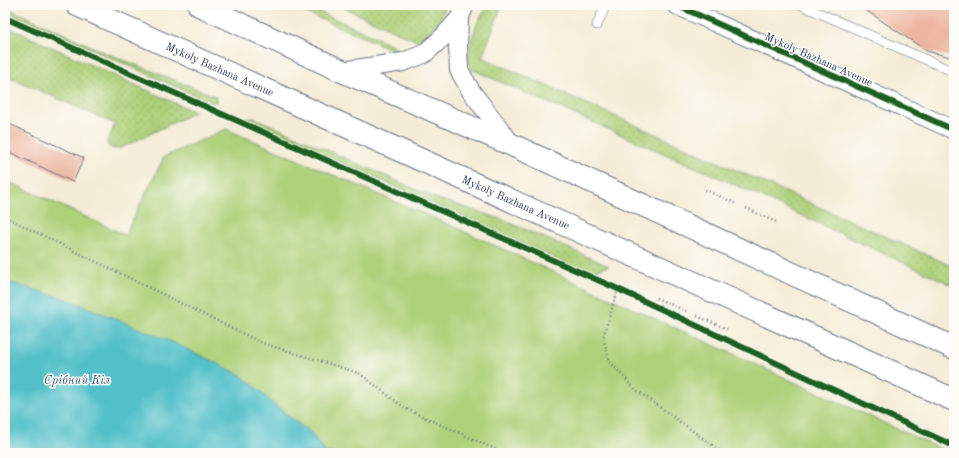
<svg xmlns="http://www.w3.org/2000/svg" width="959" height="458" viewBox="0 0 959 458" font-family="'Old Standard TT',serif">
	<defs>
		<pattern id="grass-dots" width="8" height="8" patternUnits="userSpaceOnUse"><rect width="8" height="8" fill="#aed078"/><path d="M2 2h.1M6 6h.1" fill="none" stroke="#95b36a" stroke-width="1.8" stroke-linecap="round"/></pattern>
	</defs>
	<rect width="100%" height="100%" fill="#fdfcf7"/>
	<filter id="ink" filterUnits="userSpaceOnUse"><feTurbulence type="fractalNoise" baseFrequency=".025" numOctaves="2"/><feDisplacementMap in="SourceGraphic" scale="8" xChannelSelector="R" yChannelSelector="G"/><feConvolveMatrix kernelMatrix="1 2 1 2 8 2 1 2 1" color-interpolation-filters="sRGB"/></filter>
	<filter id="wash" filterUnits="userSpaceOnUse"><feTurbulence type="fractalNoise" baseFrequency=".012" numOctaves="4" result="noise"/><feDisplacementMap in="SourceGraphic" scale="16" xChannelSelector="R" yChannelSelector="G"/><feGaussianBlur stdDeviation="0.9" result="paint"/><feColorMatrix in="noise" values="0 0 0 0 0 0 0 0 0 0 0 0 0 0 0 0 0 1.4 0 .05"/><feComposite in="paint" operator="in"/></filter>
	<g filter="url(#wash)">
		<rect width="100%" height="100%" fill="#f4ecd6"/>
		<g fill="url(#grass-dots)" stroke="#64806b">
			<polygon points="288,5 304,5 395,46 401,52 391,49"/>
			<path d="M338,5H447C440,20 431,32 419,42Z"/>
			<path d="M493,6L501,8L482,57L954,267V286L729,182L471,69C470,65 468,61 468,57C468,46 478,16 487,9C487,8 492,6 493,6Z"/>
			<polygon points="5,7 106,53 215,96 216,99 216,102 211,102 5,11"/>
			<polygon points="5,26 195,112 121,148 114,149 109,147 107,142 115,124 5,75"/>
			<polygon points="255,118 435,198 501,219 609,266 587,273 245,119"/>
		</g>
		<polygon fill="#aed078" stroke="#64806b" points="226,129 450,225 950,453 5,453 5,180 125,235 164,157"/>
		<polygon fill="#52c0c9" stroke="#367894" points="5,281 72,301 172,342 241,375 259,390 274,405 311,433 326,453 5,453"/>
		<g id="blocks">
			<g fill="#edb5a0">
				<polygon points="858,5 954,5 954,58 927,51"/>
				<polygon points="5,122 84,158 73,182 5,150"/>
			</g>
		</g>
	</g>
	<g filter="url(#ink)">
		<use href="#blocks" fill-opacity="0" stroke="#677188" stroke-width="1"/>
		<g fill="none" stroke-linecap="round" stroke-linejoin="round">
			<defs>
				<g id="lane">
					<polyline points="801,5 954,72"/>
					<polyline points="597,25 606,5"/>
				</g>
				<g id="street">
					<polyline points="676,5 954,130"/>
					<polyline points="459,19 458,45 459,70 471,91 512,145"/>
					<polyline points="342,71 403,62 424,54 442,38 459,19 465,5"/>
				</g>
				<g id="highway">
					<polyline points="77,5 954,400"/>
					<polyline points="199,5 342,71 512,145 954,348"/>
				</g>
			</defs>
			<use href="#lane" stroke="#677188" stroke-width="10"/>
			<use href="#street" stroke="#677188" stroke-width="20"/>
			<use href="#highway" stroke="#677188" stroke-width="24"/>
			<g stroke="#677188" stroke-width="2.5" stroke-dasharray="1 3" stroke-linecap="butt">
				<polyline points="5,18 618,289 954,446"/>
				<polyline points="705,190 735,203"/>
				<polyline points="746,208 776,222"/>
				<polyline points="5,217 262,343 359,373 406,409 504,453"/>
				<polyline points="618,289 603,337 610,362 635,389 723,453"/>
				<polyline points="656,298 686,311"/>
				<polyline points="697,316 727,329"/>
			</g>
			<use href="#lane" stroke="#fff" stroke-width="9"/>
			<use href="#street" stroke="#fff" stroke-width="18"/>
			<use href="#highway" stroke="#fff" stroke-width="22"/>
			<defs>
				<g id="cycleway">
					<polyline points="676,5 954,130"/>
					<polyline points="5,18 618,289 954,446"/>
				</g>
			</defs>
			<use href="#cycleway" stroke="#fdfcf7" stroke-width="8"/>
			<use href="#cycleway" stroke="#1b5e20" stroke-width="6"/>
		</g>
	</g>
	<g text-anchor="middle" stroke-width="3" stroke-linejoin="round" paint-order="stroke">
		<g font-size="11" fill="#1b2f5e" stroke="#fdfcf7">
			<text transform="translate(819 59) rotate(24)" y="4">Mykoly Bazhana Avenue</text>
			<text transform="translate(220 69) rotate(24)" y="4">Mykoly Bazhana Avenue</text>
			<text transform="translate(516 202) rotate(24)" y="4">Mykoly Bazhana Avenue</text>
		</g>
		<g font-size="12" font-style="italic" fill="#2c5a7e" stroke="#fdfcf7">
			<text x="77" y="384">Срібний Кіл</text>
		</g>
	</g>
	<rect width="959" height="458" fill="none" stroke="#fdfcf7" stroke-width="20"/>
</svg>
